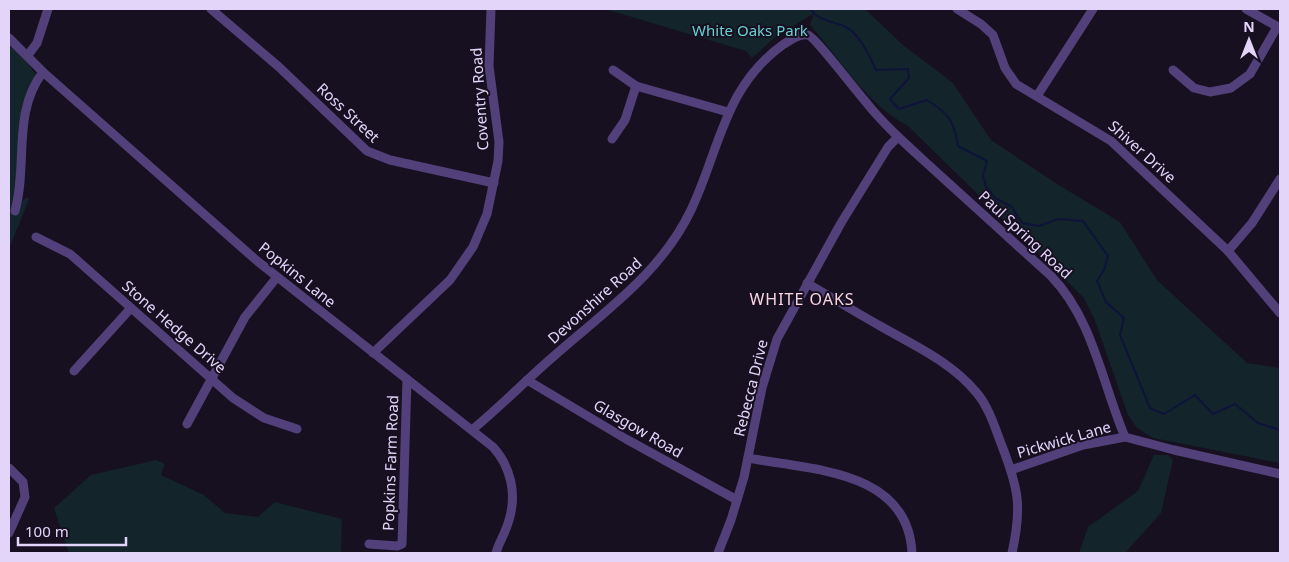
<svg xmlns="http://www.w3.org/2000/svg" width="1289" height="562" viewBox="0 0 1289 562" font-family="'Noto Sans',sans-serif">
	<rect width="100%" height="100%" fill="#171020"/>
	<g fill="#13242a">
		<path d="M605,9H865L903,45L953,83L991,140L1057,184L1120,222L1157,280L1247,363L1280,368V463L1153,438L1137,428L1128,415L1094,318L1083,297L908,126C867,105 840,59 810,25L814,13L773,39L752,58L746,51Z"/>
		<polygon points="9,43 24,58 36,75 21,113 19,209 23,200 27,198 29,199 9,249"/>
		<polygon points="1154,455 1168,455 1173,460 1161,513 1125,553 1079,553 1088,527 1138,491"/>
		<polygon points="156,460 165,464 161,475 204,495 225,513 258,517 275,502 342,519 341,553 69,553 54,508 91,475"/>
	</g>
	<g fill="none" stroke-linecap="round" stroke-linejoin="round">
		<path stroke="#0f133a" stroke-width="2" d="M811,9C815,19 834,22 844,26C860,33 869,56 876,70L908,69L909,78L890,99L899,109L927,100C948,113 954,120 958,146L987,161L983,176L986,186L995,198L1012,207L1022,223L1039,226L1059,219L1083,221L1108,256L1104,270L1097,281L1106,302L1124,318L1120,335L1150,408L1164,414L1195,395L1213,414L1235,404L1258,423L1280,430"/>
		<g stroke="#52407a" stroke-width="9">
			<polyline points="211,9 279,67 367,151 390,160 494,183"/>
			<polyline points="957,9 981,24 993,35 1005,68 1016,84 1111,141 1228,251 1280,313"/>
			<polyline points="1246,9 1280,28"/>
			<path d="M9,38L43,72L256,260L493,447C511,467 517,494 509,520C506,532 499,542 496,553"/>
			<polyline points="28,55 37,43 48,9"/>
			<polyline points="613,70 636,86 728,112"/>
			<polyline points="1173,70 1194,88 1210,92 1231,88 1250,74 1277,27"/>
			<polyline points="1037,96 1093,9"/>
			<polyline points="612,139 625,120 636,86"/>
			<path d="M15,211C28,164 12,112 43,72"/>
			<polyline points="36,237 70,254 233,398 264,418 297,429"/>
			<polyline points="1228,251 1252,223 1280,179"/>
			<path d="M807,283C832,298 857,313 882,327C915,346 951,362 976,392C989,407 995,428 1002,446C1019,490 1022,507 1012,553"/>
			<polyline points="373,353 450,280 473,247 487,214 498,161 499,142 489,66 491,9"/>
			<polyline points="74,371 131,308"/>
			<polyline points="527,380 626,439 737,500"/>
			<polyline points="187,424 245,317 277,277"/>
			<path d="M472,430C500,407 526,380 554,356C605,311 661,273 691,210C720,149 724,86 784,44C791,40 799,33 808,35C815,37 856,91 865,101C888,130 916,153 943,178C979,211 1015,243 1051,276C1093,319 1102,383 1125,437L1174,450L1280,474"/>
			<path d="M748,458C810,470 908,469 912,553"/>
			<polyline points="9,468 23,482 25,497 9,533"/>
			<polyline points="1011,470 1083,445 1125,437"/>
			<polyline points="369,544 397,546 402,544 407,379"/>
			<polyline points="718,553 731,520 744,477 762,388 777,339 841,223 888,147 898,137"/>
		</g>
	</g>
	<g text-anchor="middle" stroke-width="4" stroke-linejoin="round" paint-order="stroke">
		<g font-size="15" fill="#68d0d2" stroke="#171020">
			<text x="750" y="36">White Oaks Park</text>
		</g>
		<g font-size="15" fill="#e3d4fa" stroke="#171020">
			<text transform="translate(480 99) rotate(-94)" y="5">Coventry Road</text>
			<text transform="translate(348 113) rotate(43)" y="5">Ross Street</text>
			<text transform="translate(1142 152) rotate(42)" y="5">Shiver Drive</text>
			<text transform="translate(1025 235) rotate(43)" y="5">Paul Spring Road</text>
			<text transform="translate(297 275) rotate(39)" y="5">Popkins Lane</text>
			<text transform="translate(595 301) rotate(-42)" y="5">Devonshire Road</text>
			<text transform="translate(174 327) rotate(41)" y="5">Stone Hedge Drive</text>
			<text transform="translate(751 388) rotate(-76)" y="5">Rebecca Drive</text>
			<text transform="translate(638 429) rotate(30)" y="5">Glasgow Road</text>
			<text transform="translate(1064 440) rotate(-16)" y="5">Pickwick Lane</text>
			<text transform="translate(391 463) rotate(-88)" y="5">Popkins Farm Road</text>
		</g>
		<g font-size="16" letter-spacing="1" fill="#fad6e3" stroke="#171020">
			<text x="802" y="305">WHITE OAKS</text>
		</g>
	</g>
	<rect width="1289" height="562" fill="none" stroke="#e3d4fa" stroke-width="20"/>
	<g transform="translate(1249 40)" stroke="#171020" stroke-width="4" paint-order="stroke">
	<path d="M0-4L9 19L0 12L-9 19Z" fill="#e3d4fa"/>
	<text y="-8" font-size="14" font-weight="bold" text-anchor="middle" fill="#e3d4fa">N</text>
	</g>
	<path d="M18 537v8h108v-8" fill="none" stroke="#e3d4fa" stroke-width="2.5"/>
	<text x="25" y="537" font-size="15" fill="#e3d4fa" stroke="#171020" stroke-width="4" paint-order="stroke">100 m</text>
</svg>
